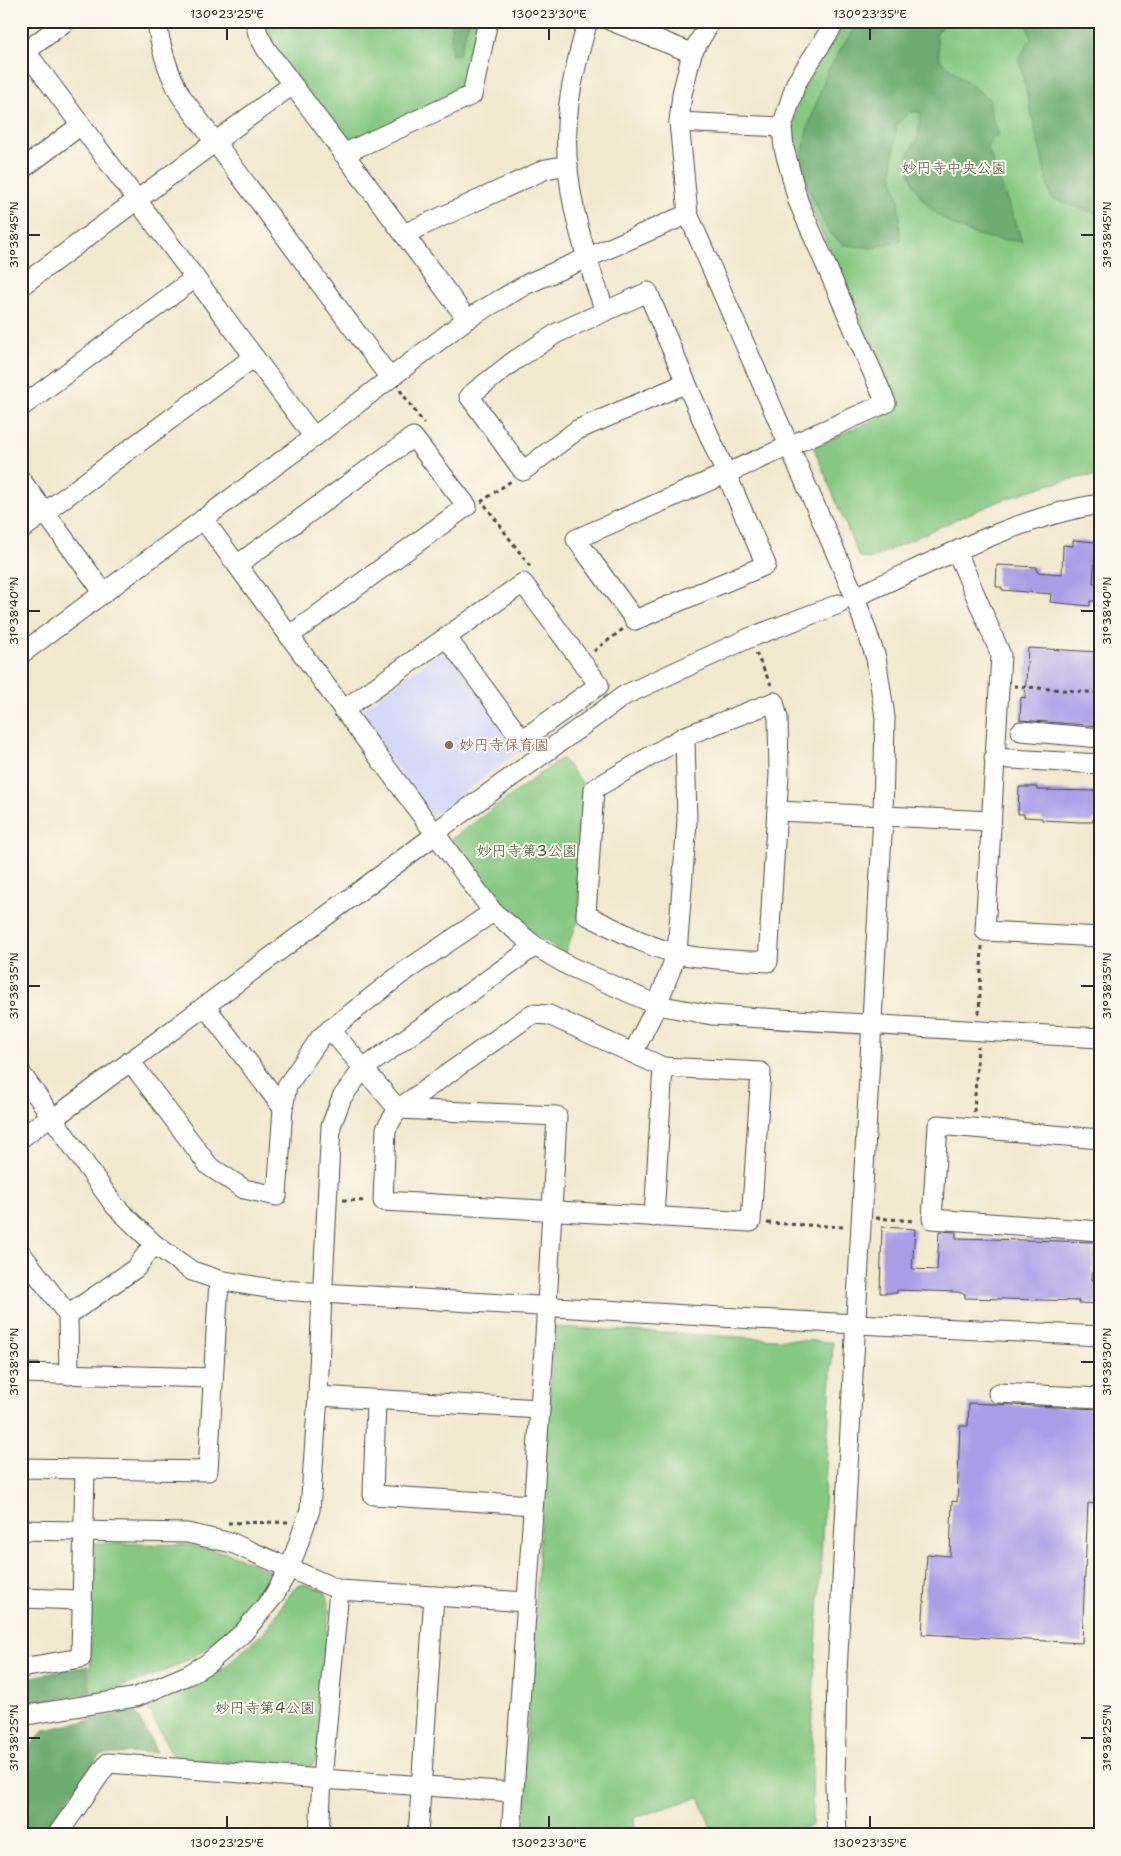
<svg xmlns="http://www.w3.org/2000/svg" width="1121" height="1856" viewBox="0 0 1121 1856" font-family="'Shantell Sans','Klee One',sans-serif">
	<rect width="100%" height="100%" fill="#fbf7ec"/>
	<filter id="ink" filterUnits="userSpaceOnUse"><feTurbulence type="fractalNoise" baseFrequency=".02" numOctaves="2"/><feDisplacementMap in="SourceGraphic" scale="10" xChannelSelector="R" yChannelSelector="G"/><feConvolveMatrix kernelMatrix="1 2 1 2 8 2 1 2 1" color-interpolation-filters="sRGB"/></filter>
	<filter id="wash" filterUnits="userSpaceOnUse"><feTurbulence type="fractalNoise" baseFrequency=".0096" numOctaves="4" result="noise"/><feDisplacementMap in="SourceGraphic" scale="20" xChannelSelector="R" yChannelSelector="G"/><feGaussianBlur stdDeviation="1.12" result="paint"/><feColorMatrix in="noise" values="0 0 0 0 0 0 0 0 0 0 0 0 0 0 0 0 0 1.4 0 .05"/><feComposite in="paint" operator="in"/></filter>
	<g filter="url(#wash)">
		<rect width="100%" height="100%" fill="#f1e9ce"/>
		<polygon fill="#d6d8f8" points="437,654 451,656 521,750 432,816 362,721 364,708"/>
		<g fill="#85c882" stroke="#587a56">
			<polygon points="263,21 479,21 467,79 463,92 352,141 339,139 269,41"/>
			<path d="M847,21H1100V475C1025,482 938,529 869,559L859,557L813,446L900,409L796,174C794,164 792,153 792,143C790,96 821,58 847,21Z"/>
			<polygon points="562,758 584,785 578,922 564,954 517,922 449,841"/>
			<polygon points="554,1327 833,1342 813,1701 812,1825 790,1835 714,1835 699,1797 634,1818 636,1835 520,1835"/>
			<path d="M92,1543L189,1545L231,1554L269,1571L271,1579C233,1647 163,1679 90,1694Z"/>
			<polygon points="304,1584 325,1591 329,1603 319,1757 309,1768 174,1758 147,1706 185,1690 225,1667 266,1630 295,1587"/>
		</g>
		<g fill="#6cac70" stroke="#4c6c4e">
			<polygon points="451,21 469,21 459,55 451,54"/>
			<path d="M858,21H945L936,35L940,60L990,100L991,114L999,134L987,146L1022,241C980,241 940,227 917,191C911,181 909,168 906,158L918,138L921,112H910L896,125L892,174L899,202L900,241L871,248L842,244L828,231L800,170L807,130L828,70Z"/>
			<polygon points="1026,21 1100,21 1100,215 1051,198 1019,59 1031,38"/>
			<polygon points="88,1666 89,1694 21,1705 21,1679"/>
			<polygon points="135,1711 157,1752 101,1755 41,1835 21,1835 21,1757 44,1730"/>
		</g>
		<g id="blocks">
			<g fill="#a99de8">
				<polygon points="1073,540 1096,542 1093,583 1099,583 1098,601 1090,601 1090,606 1050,602 1051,594 1002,590 1002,587 996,587 997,565 1037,567 1037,572 1062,574 1063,545 1073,546"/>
				<polygon points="1028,648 1100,652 1099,726 1020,720 1021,697 1025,698"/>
				<polygon points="1019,787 1037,787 1037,790 1100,791 1100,819 1093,819 1093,822 1080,822 1042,820 1042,818 1024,817 1024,814 1018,814"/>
				<polygon points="882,1227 915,1229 912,1269 937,1270 939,1231 956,1232 956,1238 1094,1242 1092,1280 1099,1280 1098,1304 1079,1303 1079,1301 965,1298 965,1294 957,1292 897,1290 897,1293 880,1293"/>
				<polygon points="969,1403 1099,1409 1100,1453 1097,1452 1094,1504 1088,1503 1082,1643 922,1634 927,1554 950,1556 952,1501 957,1502 960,1426 968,1426"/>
			</g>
		</g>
	</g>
	<g filter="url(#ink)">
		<use href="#blocks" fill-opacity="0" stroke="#494843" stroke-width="1"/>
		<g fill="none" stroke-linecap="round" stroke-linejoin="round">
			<defs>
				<g id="minor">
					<path d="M157,21C160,49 168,72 181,96L390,378"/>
					<polyline points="255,21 258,34 266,49 467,319"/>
					<path d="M588,21C580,48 573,75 569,103C559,175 581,245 605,311"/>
					<polyline points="611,21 692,53"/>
					<polyline points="711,21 692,53 682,94 679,122 688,214 855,597 876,658 885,717 883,816 837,1672 835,1785 837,1835"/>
					<polyline points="21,45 314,437"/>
					<polyline points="21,55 66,21"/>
					<polyline points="679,122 782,127"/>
					<polyline points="343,154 472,95 488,21"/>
					<polyline points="21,170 81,125"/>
					<polyline points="404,234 546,169 568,165"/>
					<polyline points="21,286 292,85"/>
					<path d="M684,384L577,430L523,471L469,396L514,361L557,333L648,292C685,384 727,474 766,565L635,620L576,539C680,494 783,449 886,403L798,201L784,148L782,127L796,83L836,21"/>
					<polyline points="21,407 195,278"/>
					<polyline points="21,480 104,593"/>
					<polyline points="203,519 493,912 535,946 569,966 657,1005 712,1015 1100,1038"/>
					<polyline points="21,530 254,357"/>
					<polyline points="957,552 1001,655 985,931 1100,937"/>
					<polyline points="237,565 413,437 467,506 289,636"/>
					<path d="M855,597C932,563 1016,517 1100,504"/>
					<polyline points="21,654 314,437 467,319 527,284 688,214"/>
					<path d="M774,702L778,718L779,774L768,962C738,960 708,960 679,954C647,947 616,929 586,915L594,789L685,736Z"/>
					<polyline points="343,710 523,583 599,685 522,740 447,638"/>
					<polyline points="1021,731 1100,738"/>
					<polyline points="994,758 1100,764"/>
					<polyline points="777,811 991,821"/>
					<polyline points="434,833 625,695 749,638 839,604"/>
					<polyline points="205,1006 283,1108"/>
					<polygon points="532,1014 549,1015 663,1067 761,1072 751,1222 383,1201 386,1129 398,1109"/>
					<polyline points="330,1029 398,1109 557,1116 547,1305 511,1835"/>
					<polyline points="633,1053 657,1005 677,953 687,821 685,736"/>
					<polyline points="130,1061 209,1166 244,1189 277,1196 283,1108 287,1086 321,1037 401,974 493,912"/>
					<polyline points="21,1073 114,1205 154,1244 192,1271 219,1280 272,1289 322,1293 754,1319 1100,1336"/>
					<polyline points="21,1138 44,1121 61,1113 435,835"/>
					<polyline points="1100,1139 938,1125 932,1219 1100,1231"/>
					<polyline points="654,1217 663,1067"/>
					<polyline points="21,1253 68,1315 136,1268 154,1244"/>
					<polyline points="323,1283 331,1126 342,1097 363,1069 535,946"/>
					<polyline points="68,1315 69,1375"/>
					<polyline points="21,1373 213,1378"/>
					<polyline points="998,1393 1100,1398"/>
					<polyline points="318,1396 540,1409"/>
					<polyline points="376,1400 373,1495 533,1505"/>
					<polyline points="21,1468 208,1471 219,1280"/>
					<polyline points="21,1530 187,1533 232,1543 339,1590 527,1602"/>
					<polyline points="339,1590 322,1779 514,1792"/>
					<polyline points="21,1598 82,1600"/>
					<polyline points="21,1668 81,1658 85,1469"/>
					<polyline points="21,1716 136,1697 188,1675 208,1663 243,1633 273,1597 290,1567 310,1510 318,1396 322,1293"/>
					<polyline points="57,1835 108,1763 322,1779 319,1835"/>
					<polyline points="418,1835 434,1596"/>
				</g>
			</defs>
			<use href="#minor" stroke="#494843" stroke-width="21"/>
			<g stroke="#494843" stroke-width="3" stroke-dasharray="4 4" stroke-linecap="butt">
				<polyline points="400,390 424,424"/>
				<polyline points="481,502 511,481"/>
				<polyline points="485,505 531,568"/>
				<polyline points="594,651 623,629"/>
				<polyline points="756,653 771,685"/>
				<polyline points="1014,686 1100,693"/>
				<polyline points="979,1014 982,946"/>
				<polyline points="974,1112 978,1046"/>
				<polyline points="343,1200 366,1201"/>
				<polyline points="876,1218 915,1221"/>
				<polyline points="767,1223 845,1227"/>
				<polyline points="228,1523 289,1522"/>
			</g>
			<use href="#minor" stroke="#fff" stroke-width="19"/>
		</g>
	</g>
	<path fill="none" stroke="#2b2b2b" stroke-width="2" d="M227,28V40M549,28V40M870,28V40M28,235H40M1081,235H1094M28,611H40M1081,611H1094M28,986H40M1081,986H1094M28,1362H40M1081,1362H1094M28,1738H40M1081,1738H1094M227,1816V1828M549,1816V1828M870,1816V1828"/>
	<circle fill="#8d6e63" stroke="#fbf7ec" stroke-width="2" cx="449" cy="745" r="5"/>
	<g text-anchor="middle" stroke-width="4" stroke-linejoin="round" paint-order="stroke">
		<g font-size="15" fill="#465a45" stroke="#fbf7ec">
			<text x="954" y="173">妙円寺中央公園</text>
			<text x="527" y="856">妙円寺第3公園</text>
			<text x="265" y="1713">妙円寺第4公園</text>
		</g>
		<g font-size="15" fill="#785e54" stroke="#fbf7ec" text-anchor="start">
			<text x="459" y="750">妙円寺保育園</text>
		</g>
	</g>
	<rect width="1121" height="1856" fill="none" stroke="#fbf7ec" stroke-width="55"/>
	<rect x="28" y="28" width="1066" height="1800" fill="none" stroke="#2b2b2b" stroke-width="2"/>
	<g font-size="12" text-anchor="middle" fill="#2b2b2b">
		<text x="227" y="18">130°23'25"E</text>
		<text x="549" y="18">130°23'30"E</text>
		<text x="870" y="18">130°23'35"E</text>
		<text transform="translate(14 235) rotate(-90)" y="4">31°38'45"N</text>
		<text transform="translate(1107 235) rotate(-90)" y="4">31°38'45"N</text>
		<text transform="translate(14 611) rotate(-90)" y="4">31°38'40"N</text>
		<text transform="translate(1107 611) rotate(-90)" y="4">31°38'40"N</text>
		<text transform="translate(14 986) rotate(-90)" y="4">31°38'35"N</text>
		<text transform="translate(1107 986) rotate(-90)" y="4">31°38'35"N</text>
		<text transform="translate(14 1362) rotate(-90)" y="4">31°38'30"N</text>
		<text transform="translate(1107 1362) rotate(-90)" y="4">31°38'30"N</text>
		<text transform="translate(14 1738) rotate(-90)" y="4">31°38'25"N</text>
		<text transform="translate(1107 1738) rotate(-90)" y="4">31°38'25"N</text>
		<text x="227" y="1847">130°23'25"E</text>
		<text x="549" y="1847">130°23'30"E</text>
		<text x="870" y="1847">130°23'35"E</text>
	</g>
</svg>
